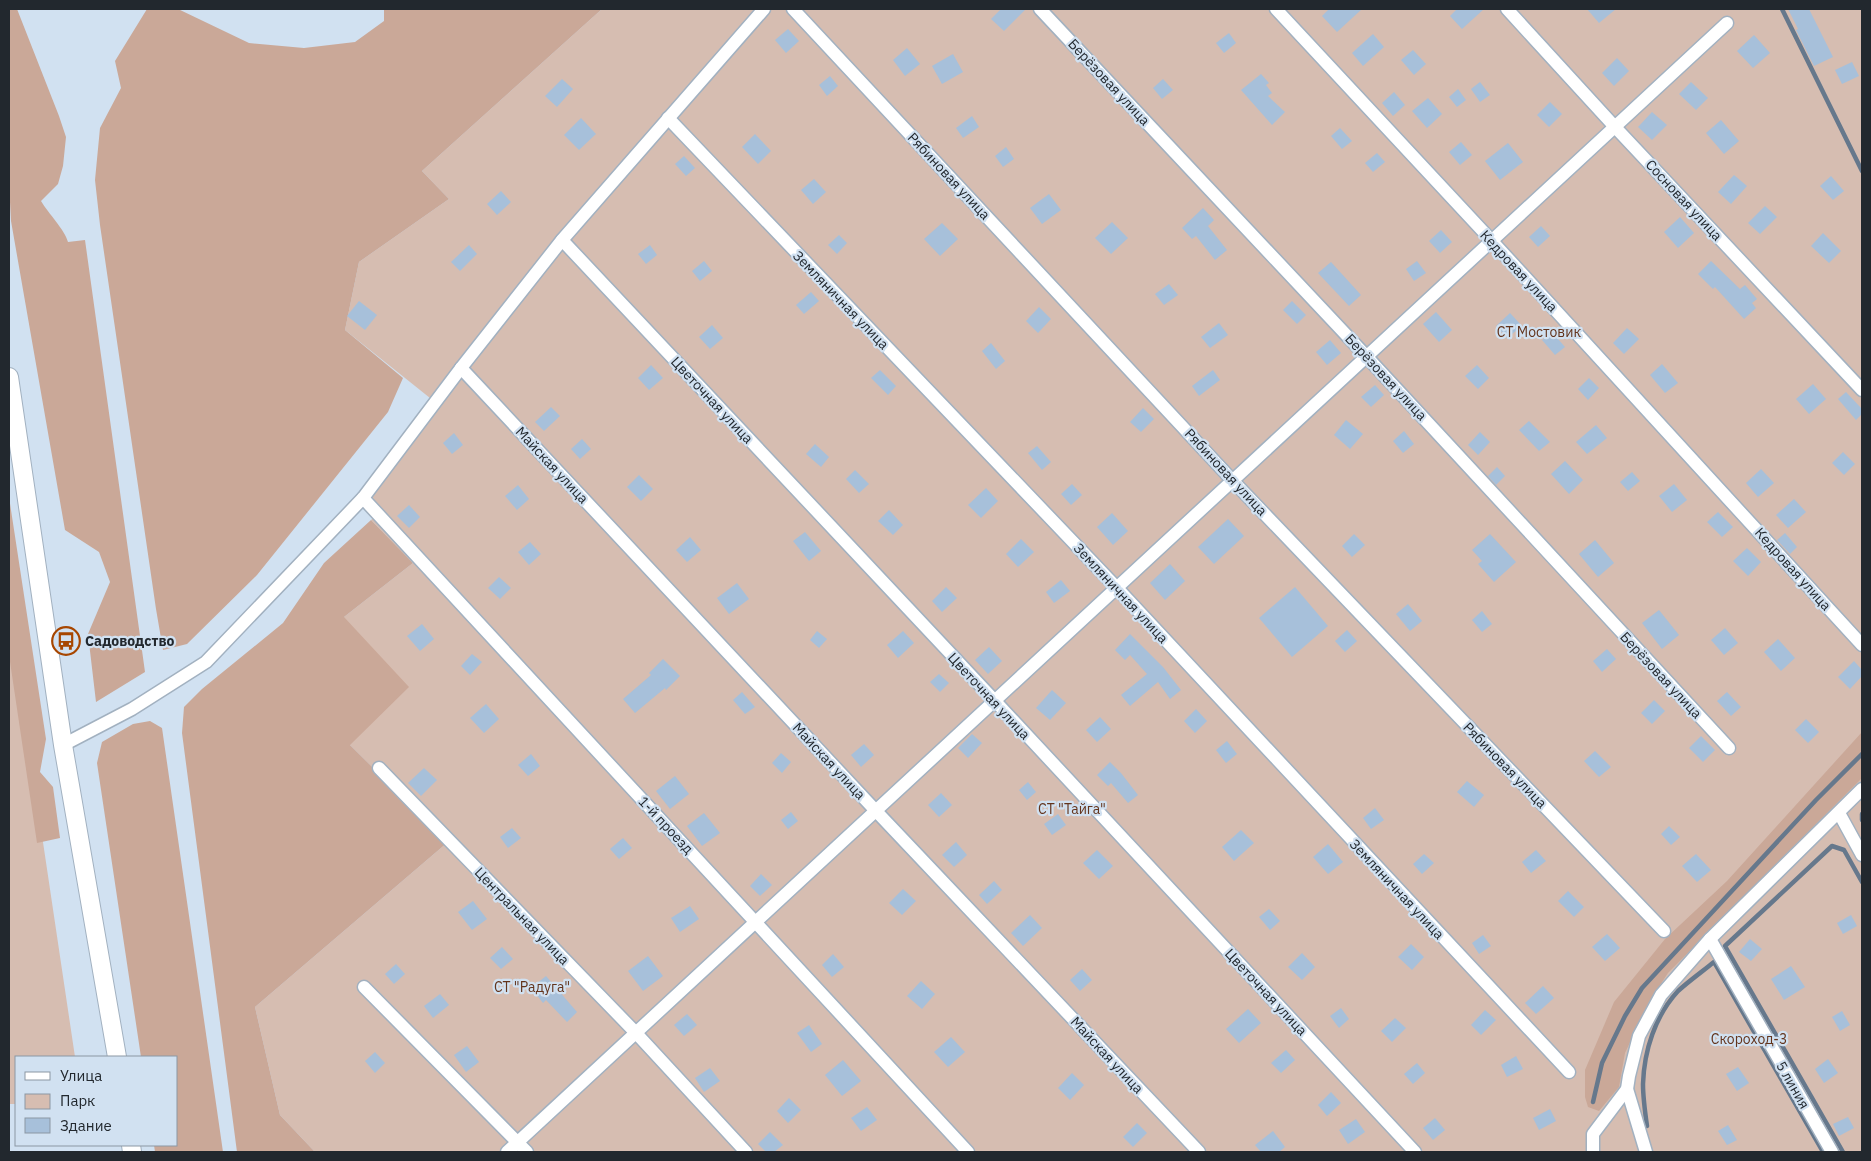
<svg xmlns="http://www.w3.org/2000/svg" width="1871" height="1161" viewBox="0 0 1871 1161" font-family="'IBM Plex Sans',sans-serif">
	<rect width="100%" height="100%" fill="#d1e1f1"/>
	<g fill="#d6bdb1">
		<polygon points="602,9 1862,9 1862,1152 315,1152 280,1115 255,1007 448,842 350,745 344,617 413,563 371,520 378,514 363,498 435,402 345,330 359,262 449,199 422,171"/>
		<polygon points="9,614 75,1057 16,1057 16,1104 9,1104"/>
	</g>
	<g fill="#caa898">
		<path d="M9,9H17L59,116L66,137L63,166L58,184L41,201C48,213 65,230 68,242L85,240L145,672L96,702L88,634L110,582L99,552L65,530L11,221L9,183Z"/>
		<polygon points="147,9 178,9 249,43 304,48 355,42 384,21 384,9 602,9 422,171 449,199 359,262 345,330 403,378 388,412 257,575 187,644 163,650 156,609 100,225 95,180 100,128 121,88 115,61"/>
		<polygon points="9,497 46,739 40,772 53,787 60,838 37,843 9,655"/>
		<polygon points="371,520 413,563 344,617 409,687 350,745 448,842 255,1007 280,1115 315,1152 237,1152 182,733 184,707 202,689 283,623 324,563"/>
		<polygon points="150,721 162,728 223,1152 155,1152 154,1145 176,1145 176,1057 141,1057 97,763 102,742 133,724"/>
		<polygon points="1862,732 1862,778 1668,973 1649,1002 1625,1053 1619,1087 1599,1111 1588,1107 1585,1097 1585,1070 1614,1002 1665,939 1727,881"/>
	</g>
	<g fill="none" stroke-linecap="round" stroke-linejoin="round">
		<g stroke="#66788c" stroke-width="4.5">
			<polyline points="1782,9 1862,171"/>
			<polyline points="1862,814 1862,820"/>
			<polyline points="1593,1102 1602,1063 1625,1016 1642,988 1816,800 1862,754"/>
			<path d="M1647,1126C1645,1112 1643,1098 1643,1084C1644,1051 1655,1016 1678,991C1689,981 1703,971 1714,962L1823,1152"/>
			<polyline points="1843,1152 1725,946 1832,846 1844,850 1862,882"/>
		</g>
	</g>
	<g fill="#a7c0da">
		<polygon points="1001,9 1026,9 1004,31 991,19"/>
		<polygon points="1329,9 1362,9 1337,32 1322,16"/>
		<polygon points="1457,9 1484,9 1462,29 1450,16"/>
		<polygon points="1587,9 1616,9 1599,23"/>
		<polygon points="1788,9 1809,9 1833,57 1814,66 1796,30 1798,29"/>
		<polygon points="788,29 799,41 786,53 775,40"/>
		<polygon points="1229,33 1236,43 1224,53 1216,43"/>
		<polygon points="1373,34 1384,47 1363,66 1352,53"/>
		<polygon points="1754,35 1770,53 1753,68 1737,51"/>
		<polygon points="907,48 920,64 905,76 893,60"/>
		<polygon points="1413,50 1426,64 1414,75 1401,60"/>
		<polygon points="953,54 963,72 942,84 932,66"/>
		<polygon points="1617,58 1629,71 1614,86 1602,73"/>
		<polygon points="1852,62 1859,76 1842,84 1835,70"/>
		<polygon points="1261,74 1269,83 1266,85 1272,93 1268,96 1285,112 1272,125 1241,90"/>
		<polygon points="830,76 838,86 827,96 819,85"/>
		<polygon points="562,79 573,89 557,107 545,96"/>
		<polygon points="1163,79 1173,90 1162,99 1153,88"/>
		<polygon points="1480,82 1490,95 1480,102 1471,89"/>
		<polygon points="1691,82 1708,98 1696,110 1679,94"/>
		<polygon points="1458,89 1466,100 1457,107 1449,97"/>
		<polygon points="1394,92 1405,105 1393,116 1382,103"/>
		<polygon points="1428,98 1442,114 1427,128 1412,111"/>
		<polygon points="1550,102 1562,114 1549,127 1537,115"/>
		<polygon points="1652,112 1667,125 1652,140 1638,127"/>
		<polygon points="972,116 979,127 963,138 956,128"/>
		<polygon points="581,118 596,134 579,150 564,135"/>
		<polygon points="1721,120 1739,141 1724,154 1706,133"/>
		<polygon points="1340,128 1352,141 1342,149 1331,136"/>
		<polygon points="755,134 771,151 758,164 742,147"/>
		<polygon points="1461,142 1472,155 1460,165 1449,152"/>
		<polygon points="1508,143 1523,162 1500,180 1485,161"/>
		<polygon points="1006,147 1014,159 1003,167 995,156"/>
		<polygon points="1377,153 1385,162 1373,172 1365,163"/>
		<polygon points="684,156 695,168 686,176 675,164"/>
		<polygon points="1734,175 1747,186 1731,204 1718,192"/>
		<polygon points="1831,176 1844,191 1833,200 1820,186"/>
		<polygon points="814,179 826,192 813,204 801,190"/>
		<polygon points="501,191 511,202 497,215 487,204"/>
		<polygon points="1049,194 1061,210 1042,224 1030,208"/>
		<polygon points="1765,206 1777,217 1760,234 1748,223"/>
		<polygon points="1203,208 1214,220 1208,226 1227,250 1215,260 1196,236 1192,239 1182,228"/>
		<polygon points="1680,217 1694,233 1678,248 1664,232"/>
		<polygon points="1112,222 1128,238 1111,254 1095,238"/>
		<polygon points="942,223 958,239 940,256 924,239"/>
		<polygon points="1541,226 1550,236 1538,247 1529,237"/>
		<polygon points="1441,230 1452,242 1440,253 1429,241"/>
		<polygon points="1823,233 1841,251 1829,263 1811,246"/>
		<polygon points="839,235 847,243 837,254 828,245"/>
		<polygon points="469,245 477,254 460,271 451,262"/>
		<polygon points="650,245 657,255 646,264 638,254"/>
		<polygon points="704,261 712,271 700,281 692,271"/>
		<polygon points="1417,261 1426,273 1414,281 1406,269"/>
		<polygon points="1711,261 1740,289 1745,285 1757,299 1752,303 1756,308 1744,319 1715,287 1713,289 1698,274"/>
		<polygon points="1331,262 1361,295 1349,306 1318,273"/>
		<polygon points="1169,284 1178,295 1164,305 1155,294"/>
		<polygon points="811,292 819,301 804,314 796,305"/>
		<polygon points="359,301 377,315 365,330 347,316"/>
		<polygon points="1292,301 1306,315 1297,324 1283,310"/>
		<polygon points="1039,307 1051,319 1038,333 1026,321"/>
		<polygon points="1436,312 1452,330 1439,342 1423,324"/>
		<polygon points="1510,313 1522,326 1507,338 1496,326"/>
		<polygon points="1219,323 1228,335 1210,348 1201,337"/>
		<polygon points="712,325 723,338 710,349 699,337"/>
		<polygon points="1627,328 1639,339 1624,354 1613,343"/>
		<polygon points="1552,332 1565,347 1555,355 1542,340"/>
		<polygon points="1330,340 1341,353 1327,365 1316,352"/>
		<polygon points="991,343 1005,361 996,369 982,351"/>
		<polygon points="1662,364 1678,383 1665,393 1650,375"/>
		<polygon points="651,365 663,378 649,390 638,378"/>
		<polygon points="1477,365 1489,378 1478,389 1465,376"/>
		<polygon points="880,370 896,386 888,395 871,378"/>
		<polygon points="1213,370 1220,380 1199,396 1192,386"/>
		<polygon points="1589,378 1599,388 1588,400 1578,389"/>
		<polygon points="1813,384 1826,399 1809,414 1796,399"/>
		<polygon points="1375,385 1384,395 1371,407 1361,397"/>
		<polygon points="1846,392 1862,409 1862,414 1856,420 1838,399"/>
		<polygon points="551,407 560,416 544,431 535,422"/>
		<polygon points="1143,408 1154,419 1141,432 1130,422"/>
		<polygon points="1346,420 1363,434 1350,449 1334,435"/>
		<polygon points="1529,421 1550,442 1539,451 1519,430"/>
		<polygon points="1596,425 1607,438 1587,454 1576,442"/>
		<polygon points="1404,431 1414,444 1403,453 1393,441"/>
		<polygon points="1480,432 1490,442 1478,455 1468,445"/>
		<polygon points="454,433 463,445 452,454 443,443"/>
		<polygon points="582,439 591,449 580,459 571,449"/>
		<polygon points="815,444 829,457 821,467 806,454"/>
		<polygon points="1037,446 1051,462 1042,470 1028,453"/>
		<polygon points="1843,452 1855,464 1844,475 1832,463"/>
		<polygon points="1565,461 1583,480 1569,494 1551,474"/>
		<polygon points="1497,467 1505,476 1496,485 1488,476"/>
		<polygon points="1761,469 1774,483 1758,497 1746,483"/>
		<polygon points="855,470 869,484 859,493 846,479"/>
		<polygon points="1632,472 1640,481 1628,491 1620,482"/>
		<polygon points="639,475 653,489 641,501 627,487"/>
		<polygon points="1072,484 1082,495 1071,505 1061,494"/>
		<polygon points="1674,484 1687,500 1672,512 1659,496"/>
		<polygon points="518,485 529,499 517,510 505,496"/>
		<polygon points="986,488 998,501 981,518 968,505"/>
		<polygon points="1794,499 1806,512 1788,528 1776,515"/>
		<polygon points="409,505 420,517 409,528 397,516"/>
		<polygon points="889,510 903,525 893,535 878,521"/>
		<polygon points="1718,512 1733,527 1722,537 1707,522"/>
		<polygon points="1112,513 1128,531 1113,545 1097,527"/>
		<polygon points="1228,519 1244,536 1214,564 1198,547"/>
		<polygon points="805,532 821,551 809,561 793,541"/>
		<polygon points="1785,533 1797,547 1790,554 1777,540"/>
		<polygon points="1354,534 1365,545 1352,557 1342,546"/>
		<polygon points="1490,534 1516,562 1494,582 1478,564 1482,561 1472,550"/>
		<polygon points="690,537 701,550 687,562 676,550"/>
		<polygon points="1021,539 1034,552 1018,567 1006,554"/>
		<polygon points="1595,540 1614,563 1598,577 1579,554"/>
		<polygon points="530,542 541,554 529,565 518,552"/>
		<polygon points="1747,548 1761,562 1748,576 1733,561"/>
		<polygon points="1170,564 1185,581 1165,600 1150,583"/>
		<polygon points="499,577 511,588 500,599 488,588"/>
		<polygon points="1061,580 1070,591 1054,603 1046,592"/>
		<polygon points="737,583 749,599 729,614 717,598"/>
		<polygon points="946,587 957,598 942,612 932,601"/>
		<polygon points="1295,587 1328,626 1292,657 1259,618"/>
		<polygon points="1408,604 1422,621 1410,631 1396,614"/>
		<polygon points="1659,610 1679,635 1662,649 1642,623"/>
		<polygon points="1482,611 1492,624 1482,632 1472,620"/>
		<polygon points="422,624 434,639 420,651 407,636"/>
		<polygon points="1725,628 1738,643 1724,655 1711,640"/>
		<polygon points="1347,630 1357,641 1345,652 1335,641"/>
		<polygon points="817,631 827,639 819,648 810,640"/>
		<polygon points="903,631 914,643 898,658 887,645"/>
		<polygon points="1130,634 1163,667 1181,690 1170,699 1158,682 1130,706 1121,695 1147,674 1130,655 1125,660 1115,650"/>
		<polygon points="1778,639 1795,658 1781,671 1764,652"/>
		<polygon points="989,647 1002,661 988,674 975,660"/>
		<polygon points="1607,649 1616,659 1602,672 1593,661"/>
		<polygon points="472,654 482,662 470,675 461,666"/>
		<polygon points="663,659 680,676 666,690 665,688 635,713 623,699 651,675 649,673"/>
		<polygon points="1854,661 1862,670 1862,676 1850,689 1838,677"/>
		<polygon points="939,674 949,683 940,692 930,682"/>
		<polygon points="1052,690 1066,703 1050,720 1036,708"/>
		<polygon points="742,692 755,707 745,714 733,700"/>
		<polygon points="1727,692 1741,707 1731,716 1717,701"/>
		<polygon points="1654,700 1665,711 1652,724 1641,713"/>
		<polygon points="486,704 499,719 484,733 470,718"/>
		<polygon points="1196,709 1207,721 1195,733 1184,721"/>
		<polygon points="1100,717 1111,729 1097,742 1086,730"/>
		<polygon points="1806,719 1819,732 1808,743 1795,730"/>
		<polygon points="972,734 982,743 968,758 958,748"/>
		<polygon points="1701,736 1715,750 1703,762 1689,748"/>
		<polygon points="1227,741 1237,754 1226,763 1216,750"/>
		<polygon points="864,744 874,755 861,767 851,755"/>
		<polygon points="1595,751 1611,767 1599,777 1584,761"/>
		<polygon points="781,753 791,762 782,773 772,763"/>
		<polygon points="531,754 540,766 528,776 518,765"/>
		<polygon points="1110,762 1121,773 1138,795 1128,803 1111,783 1108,786 1097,775"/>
		<polygon points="424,768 437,780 421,796 408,783"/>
		<polygon points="675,776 689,794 670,809 656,791"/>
		<polygon points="1467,781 1484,795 1474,807 1457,792"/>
		<polygon points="1028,782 1036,792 1027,800 1019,790"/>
		<polygon points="941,793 952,805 939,817 928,805"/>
		<polygon points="1375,808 1384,820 1371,829 1363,818"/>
		<polygon points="791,812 798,821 788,829 781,820"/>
		<polygon points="704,813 720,833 702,846 687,826"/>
		<polygon points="1058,814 1066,825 1052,835 1044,824"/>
		<polygon points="1669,826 1680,837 1671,845 1661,834"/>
		<polygon points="512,828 521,838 508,848 500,837"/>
		<polygon points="1241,830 1254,843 1234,861 1222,847"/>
		<polygon points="623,838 632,848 619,859 610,849"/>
		<polygon points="956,842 967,855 954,867 942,855"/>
		<polygon points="1328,844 1343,862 1328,874 1313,857"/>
		<polygon points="1097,850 1113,866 1099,879 1083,863"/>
		<polygon points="1536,850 1546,861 1531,873 1522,862"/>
		<polygon points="1424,854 1434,863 1422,874 1413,864"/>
		<polygon points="1696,854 1711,870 1697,882 1682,866"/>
		<polygon points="761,874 772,885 760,896 750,886"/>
		<polygon points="994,881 1002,890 987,904 979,895"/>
		<polygon points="903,889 916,901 902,915 889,903"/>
		<polygon points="1568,891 1584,907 1574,917 1558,901"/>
		<polygon points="473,901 487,919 472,930 458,912"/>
		<polygon points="690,906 699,919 680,932 671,918"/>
		<polygon points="1269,909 1280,921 1270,930 1259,917"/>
		<polygon points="1030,915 1042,928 1023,946 1011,933"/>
		<polygon points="1851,915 1857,926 1843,934 1837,923"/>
		<polygon points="1607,934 1620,948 1605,961 1592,947"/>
		<polygon points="1483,935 1491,946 1479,954 1472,943"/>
		<polygon points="1750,939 1762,949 1751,961 1739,952"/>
		<polygon points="1411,944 1424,957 1412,970 1398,957"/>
		<polygon points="502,947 513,959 501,969 490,958"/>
		<polygon points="1302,953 1315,967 1302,980 1288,967"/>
		<polygon points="833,954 844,967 832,977 822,965"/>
		<polygon points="648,956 663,976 643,991 628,971"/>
		<polygon points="396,964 405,974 394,984 385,974"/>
		<polygon points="1791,966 1805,987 1784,1000 1771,979"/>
		<polygon points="1082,969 1092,980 1080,991 1070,980"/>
		<polygon points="546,976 577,1012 567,1022 546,1000 543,1003 531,988"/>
		<polygon points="921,981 935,994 922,1009 907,996"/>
		<polygon points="1543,986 1554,998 1536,1014 1525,1003"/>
		<polygon points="440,994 449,1005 433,1018 424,1006"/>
		<polygon points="1341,1008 1349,1019 1339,1028 1330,1016"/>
		<polygon points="1248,1009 1261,1023 1239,1043 1226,1029"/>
		<polygon points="1485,1010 1496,1020 1481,1035 1471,1025"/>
		<polygon points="1842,1011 1850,1025 1840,1031 1832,1017"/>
		<polygon points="687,1014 697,1025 684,1036 674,1025"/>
		<polygon points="1395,1018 1406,1028 1392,1042 1381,1031"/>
		<polygon points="809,1025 822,1044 811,1052 797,1033"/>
		<polygon points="951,1037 965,1052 948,1067 934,1052"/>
		<polygon points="467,1046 479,1062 466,1072 454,1055"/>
		<polygon points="1286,1050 1295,1060 1281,1073 1271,1063"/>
		<polygon points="375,1052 385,1063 375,1073 365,1061"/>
		<polygon points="1516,1056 1523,1069 1507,1077 1501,1065"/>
		<polygon points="1828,1059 1838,1073 1824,1083 1815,1069"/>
		<polygon points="843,1060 861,1081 842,1096 825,1075"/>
		<polygon points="1417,1063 1425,1073 1413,1084 1404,1074"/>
		<polygon points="1738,1067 1749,1083 1737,1091 1726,1074"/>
		<polygon points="710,1068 720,1081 704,1092 695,1078"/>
		<polygon points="1072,1073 1084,1085 1070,1100 1058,1088"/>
		<polygon points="1331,1092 1341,1103 1327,1116 1318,1105"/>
		<polygon points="789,1098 801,1110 788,1123 777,1111"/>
		<polygon points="867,1107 877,1120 861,1131 851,1118"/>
		<polygon points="1550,1109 1556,1121 1539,1130 1533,1118"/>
		<polygon points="1848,1117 1854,1128 1839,1136 1833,1124"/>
		<polygon points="1435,1118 1445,1130 1433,1140 1423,1128"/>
		<polygon points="1356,1119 1365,1132 1348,1144 1339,1130"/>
		<polygon points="1137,1123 1147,1133 1133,1147 1123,1137"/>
		<polygon points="1728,1125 1737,1140 1727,1145 1718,1131"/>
		<polygon points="1273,1131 1285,1147 1279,1152 1261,1152 1255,1145"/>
		<polygon points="770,1132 783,1145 774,1152 766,1152 758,1144"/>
	</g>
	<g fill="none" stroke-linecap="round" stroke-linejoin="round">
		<defs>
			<g id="minor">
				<polyline points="793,9 1233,481 1664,931"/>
				<polyline points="1040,9 1367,357 1729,748"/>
				<polyline points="1276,9 1492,241 1862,645"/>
				<polyline points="1507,9 1615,127 1862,390"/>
				<polyline points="668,118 1117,588 1569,1072"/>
				<polyline points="562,240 995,701 1415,1152"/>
				<polyline points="461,368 876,811 1199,1152"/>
				<polyline points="363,498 968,1152"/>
				<polyline points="63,745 132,709 206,662 363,498 461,368 562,240 764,9"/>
				<polyline points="379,768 636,1033 746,1152"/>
				<polyline points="1839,813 1862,855"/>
				<polyline points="1710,939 1832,1152"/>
				<polyline points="364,987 527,1152"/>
				<polyline points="1627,1089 1646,1152"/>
				<polyline points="507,1152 1727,23"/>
				<polyline points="1593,1152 1593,1134 1627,1089 1629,1076 1639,1036 1661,995 1710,939 1862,789"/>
			</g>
			<g id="secondary">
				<polyline points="9,377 63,745 117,1057"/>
				<polyline points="131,1145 132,1152"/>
			</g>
		</defs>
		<use href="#minor" stroke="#a2b1c0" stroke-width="15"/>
		<use href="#secondary" stroke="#a2b1c0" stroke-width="20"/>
		<use href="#minor" stroke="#fff" stroke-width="12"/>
		<use href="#secondary" stroke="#fff" stroke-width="18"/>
	</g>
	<defs>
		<symbol id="bus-ring" viewBox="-11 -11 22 22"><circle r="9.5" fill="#d1e1f1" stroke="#a74600" stroke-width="1.5"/><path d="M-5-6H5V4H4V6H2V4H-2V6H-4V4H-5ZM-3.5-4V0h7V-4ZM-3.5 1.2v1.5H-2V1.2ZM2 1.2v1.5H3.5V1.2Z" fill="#a74600"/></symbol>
	</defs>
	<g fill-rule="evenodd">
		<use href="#bus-ring" x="50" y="625" width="32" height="32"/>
	</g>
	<g text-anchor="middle" stroke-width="4.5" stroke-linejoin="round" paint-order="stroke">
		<g font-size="14" fill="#22282e" stroke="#d1e1f1">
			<text transform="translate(1109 82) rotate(47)" y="5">Берёзовая улица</text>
			<text transform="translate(949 176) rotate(47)" y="5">Рябиновая улица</text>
			<text transform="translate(1684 200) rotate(47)" y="5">Сосновая улица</text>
			<text transform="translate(1519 271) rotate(47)" y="5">Кедровая улица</text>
			<text transform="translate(841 300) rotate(46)" y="5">Земляничная улица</text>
			<text transform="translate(1386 377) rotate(47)" y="5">Берёзовая улица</text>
			<text transform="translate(712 400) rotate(47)" y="5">Цветочная улица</text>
			<text transform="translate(552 465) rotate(47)" y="5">Майская улица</text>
			<text transform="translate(1226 472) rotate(47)" y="5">Рябиновая улица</text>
			<text transform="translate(1793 569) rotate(48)" y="5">Кедровая улица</text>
			<text transform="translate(1121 593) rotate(47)" y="5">Земляничная улица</text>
			<text transform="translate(1661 675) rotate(47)" y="5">Берёзовая улица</text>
			<text transform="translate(989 696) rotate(47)" y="5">Цветочная улица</text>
			<text transform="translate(829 761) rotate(47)" y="5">Майская улица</text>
			<text transform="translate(1505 765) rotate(46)" y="5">Рябиновая улица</text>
			<text transform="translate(666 825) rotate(47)" y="5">1-й проезд</text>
			<text transform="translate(1397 889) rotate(47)" y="5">Земляничная улица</text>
			<text transform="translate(522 916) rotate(46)" y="5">Центральная улица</text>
			<text transform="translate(1266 992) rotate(47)" y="5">Цветочная улица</text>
			<text transform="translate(1107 1055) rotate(47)" y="5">Майская улица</text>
			<text transform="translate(1793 1085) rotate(60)" y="5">5 линия</text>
		</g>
		<g font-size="14" fill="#63341c" stroke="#d1e1f1">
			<text x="1539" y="337">СТ Мостовик</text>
			<text x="1072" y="814">СТ "Тайга"</text>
			<text x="532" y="992">СТ "Радуга"</text>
			<text x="1749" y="1044">Скороход-3</text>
		</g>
		<g font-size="14" font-weight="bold" fill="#22282e" stroke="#d1e1f1" text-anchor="start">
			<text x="85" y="646">Садоводство</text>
		</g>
	</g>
	<rect width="1871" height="1161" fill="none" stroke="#22282e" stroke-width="20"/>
	<rect x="15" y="1056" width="162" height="90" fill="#d1e1f1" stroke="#8b97a3"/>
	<rect x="25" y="1072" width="25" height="8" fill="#ffffff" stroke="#8b97a3"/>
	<text x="60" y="1081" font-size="15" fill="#22282e">Улица</text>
	<rect x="25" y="1094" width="25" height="15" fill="#d6bdb1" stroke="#8b97a3"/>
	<text x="60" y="1106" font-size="15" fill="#22282e">Парк</text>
	<rect x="25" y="1118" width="25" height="15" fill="#a7c0da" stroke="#8b97a3"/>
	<text x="60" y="1131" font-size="15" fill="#22282e">Здание</text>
</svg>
